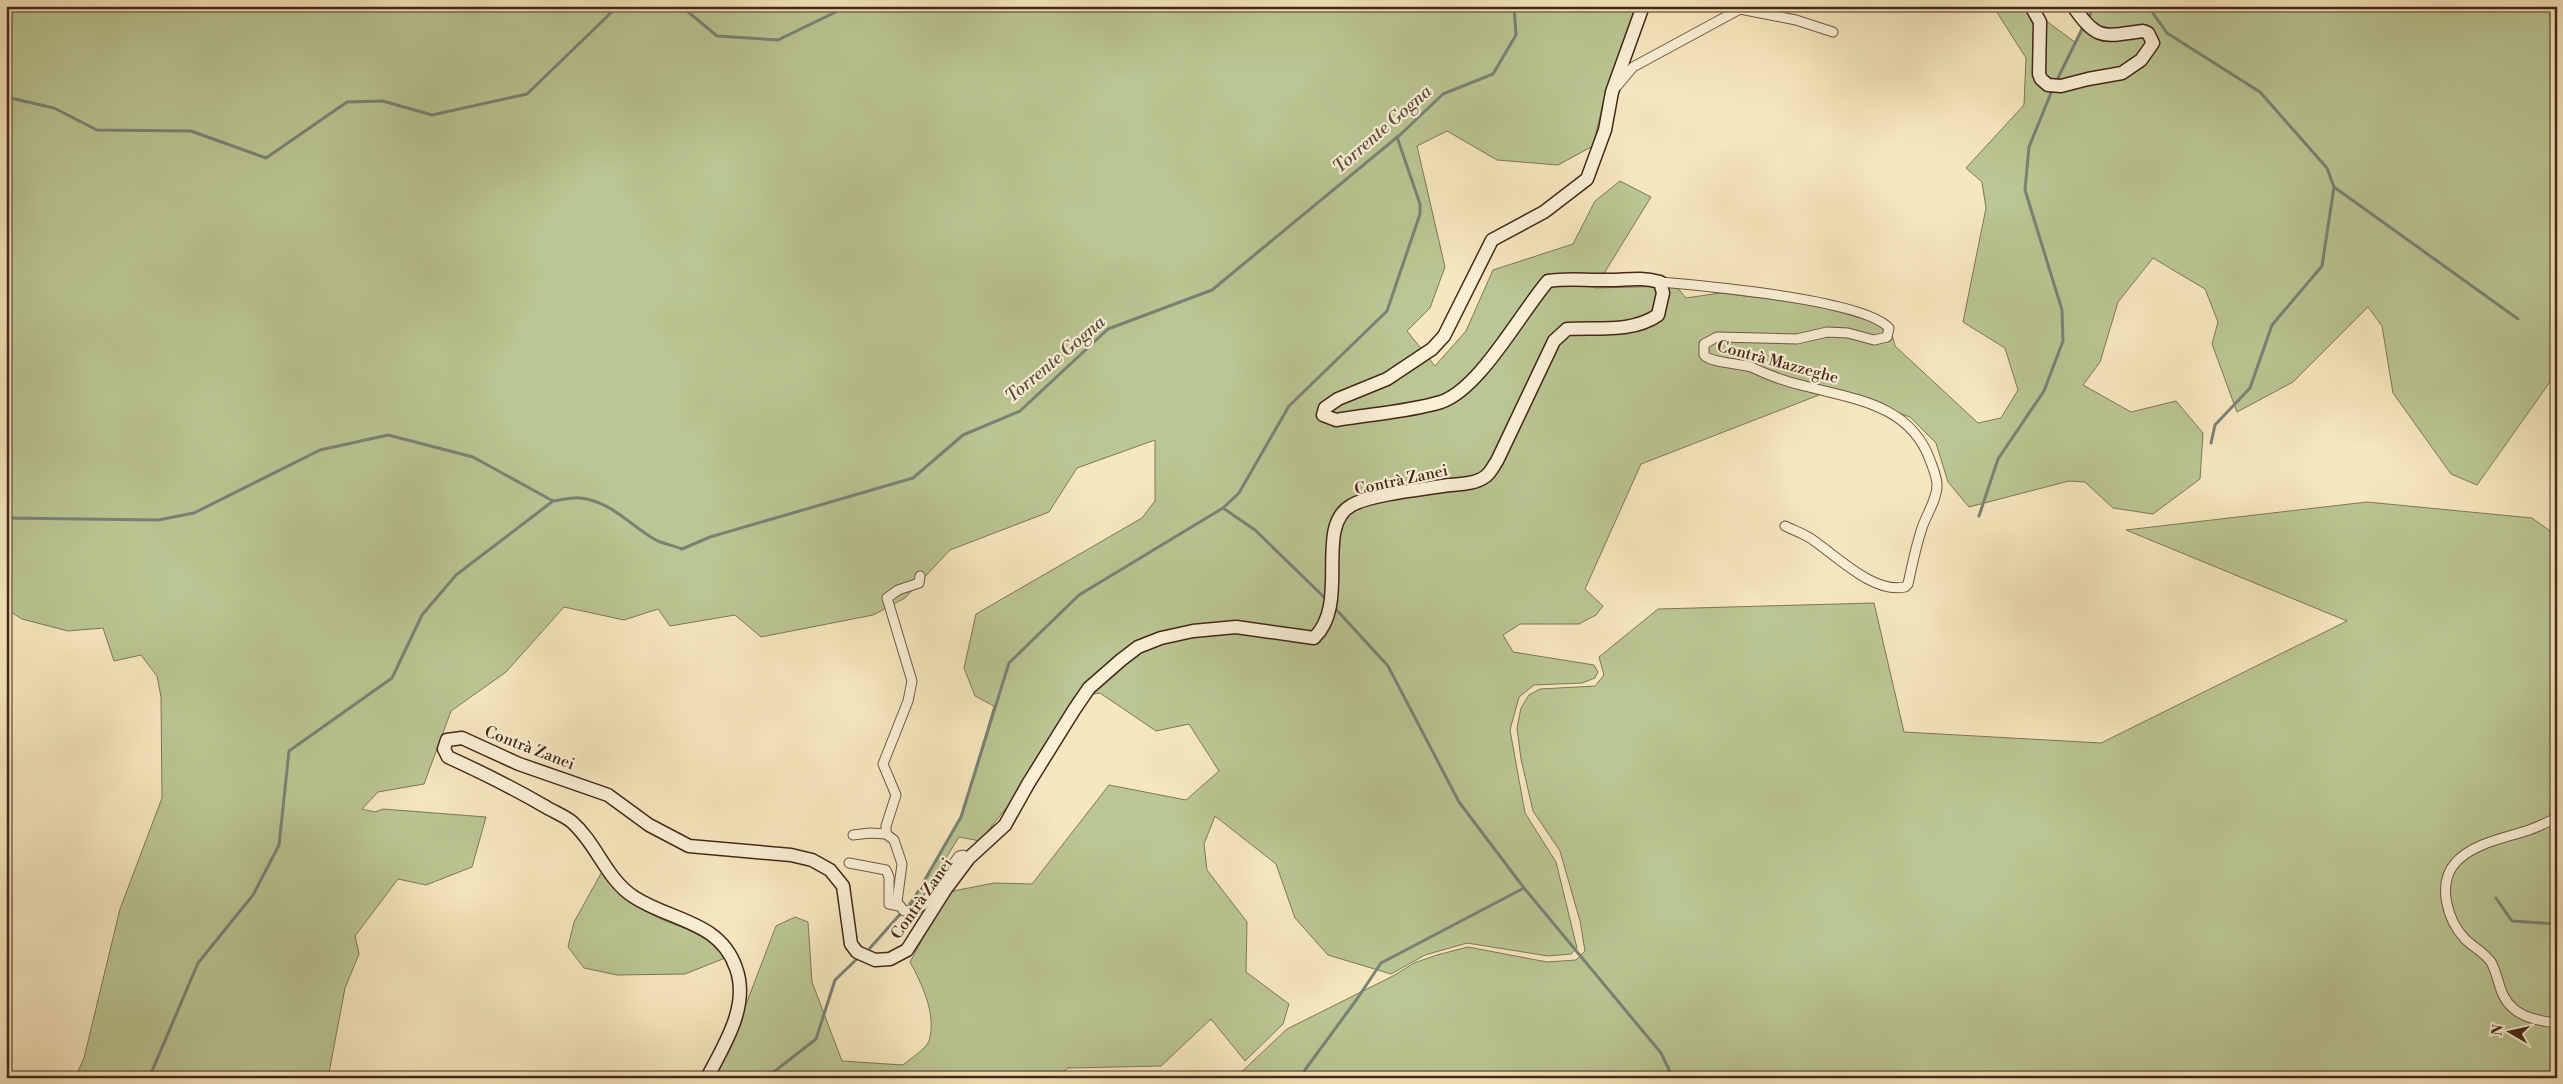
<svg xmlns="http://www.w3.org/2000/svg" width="2563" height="1084" viewBox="0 0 2563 1084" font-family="'Libre Bodoni',serif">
	<rect width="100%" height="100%" fill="#f6e7be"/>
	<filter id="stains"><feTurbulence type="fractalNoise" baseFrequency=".004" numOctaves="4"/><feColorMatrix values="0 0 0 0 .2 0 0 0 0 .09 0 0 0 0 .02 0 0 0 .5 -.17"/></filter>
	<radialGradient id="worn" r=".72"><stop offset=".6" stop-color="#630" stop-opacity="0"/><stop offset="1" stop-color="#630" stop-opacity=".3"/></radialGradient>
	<g fill="#bac693" stroke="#807655">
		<path d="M6,6H1631L1633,14L1607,87L1593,146L1558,165L1497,160L1447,131L1417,146L1445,267L1430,308L1407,331L1435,366L1466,331L1493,270L1573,244L1595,201L1620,181L1651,197L1595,288L1676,286L1686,298L1720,293L1810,304L1890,326L1895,346L1978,423L2001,418L2018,390L2005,348L1963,322L1986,208L1982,182L1966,168L2024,105L2026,58L1993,6H2026L2076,43L2094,6H2557V372L2477,485L2451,474L2393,393L2382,326L2368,307L2293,382L2237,412L2212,344L2218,322L2205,289L2153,258L2118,302L2100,362L2083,385L2131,412L2176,401L2203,433L2200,479L2153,514L2113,508L2085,482L2069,481L1969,507L1948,482L1936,443L1910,417L1832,390L1641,464L1585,589L1603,606L1596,615L1579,624H1520L1503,635L1513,652L1594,665L1598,672L1595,678L1582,683L1534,685L1519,697L1510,730L1525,813L1556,862L1577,948L1571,954L1548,956L1467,943L1425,955L1391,974L1328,955L1295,918L1276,864L1215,816L1204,844L1207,870L1247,922L1246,972L1289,1004L1283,1024L1245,1061L1211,1019L1161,1066L1068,1068L1056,1078H711L732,1041L776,926L795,917L808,922L812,982L842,1061L903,1065C910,1059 926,1049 929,1041C937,1015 922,984 910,962L948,892L994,883L1032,884L1109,785L1186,800L1219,771L1189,724L1156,731L1100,693L1074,697L1014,798L980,841L959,837L928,887L942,890L908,909L909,903L922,886L961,817L994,706L975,696L964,668L976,614L1142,518L1155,501V440L1077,468L1049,512L950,550L905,598L873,615L761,637L735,615L670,626L658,609L624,620L564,607L506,672L451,711L424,784L378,792L362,809L375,812L383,809L486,817L472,867L426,885L398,879L355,936L359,954L345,988L328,1078H75L84,1058L120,909L162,798L161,697L157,676L141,655L114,661L103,628L68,631L22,619L6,609Z"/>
		<polygon points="2367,502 2532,518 2557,536 2557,1078 1235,1078 1287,1029 1393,976 1414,963 1437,955 1468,947 1547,962 1576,960 1585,951 1580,921 1560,851 1533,811 1521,759 1517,728 1521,708 1529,695 1540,689 1595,686 1604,675 1599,657 1658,609 1874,603 1904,732 2101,743 2347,621 2126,530"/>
		<path d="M604,868C617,884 629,902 647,912C679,930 699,926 725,958L685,974L617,975L584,968L568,947L574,922Z"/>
	</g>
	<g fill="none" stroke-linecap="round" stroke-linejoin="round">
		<g stroke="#7a8276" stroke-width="3">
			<polyline points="681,6 717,36 778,40 848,6"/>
			<polyline points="2148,6 2167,33 2260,92 2327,168 2334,187 2322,266 2272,325 2250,388 2215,425 2211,443"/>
			<polyline points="2087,20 2094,6"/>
			<polyline points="2056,82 2084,25"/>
			<polyline points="6,97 54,108 97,130 191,131 266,158 347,102 383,101 432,115 527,94 618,6"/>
			<polyline points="2334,187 2518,319"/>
			<path d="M553,501C562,500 572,497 580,498C610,501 629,524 654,539C660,543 675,546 682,549L710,537L913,478L963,435L1020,411L1108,329L1212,290L1401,134L1443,94L1493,74L1516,35L1514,6"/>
			<polyline points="1223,508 1255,530 1327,600"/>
			<polyline points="1979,516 1998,459 2044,391 2063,341 2062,310 2025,190 2029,147 2053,88"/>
			<polyline points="6,518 158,520 194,513 320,450 388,435 473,457 553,501"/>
			<polyline points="1333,606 1388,666 1459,802 1524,888 1661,1053 1673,1078"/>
			<polyline points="2496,898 2512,921 2557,924"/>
			<polyline points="908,909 961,817 1009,663 1079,595 1223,508 1239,493 1289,406 1387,311 1420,214 1420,204 1397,137"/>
			<polyline points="870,948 903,911"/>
			<polyline points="149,1078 198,963 253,895 279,845 289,751 392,678 422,615 456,575 553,501"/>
			<polyline points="766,1078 816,1039 835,980 860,956"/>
			<polyline points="1299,1078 1357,999 1381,963 1524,888"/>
		</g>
		<defs>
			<g id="street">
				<polyline points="1617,86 1633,67 1740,9 1796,20 1833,32"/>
				<path d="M1660,282C1704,286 1862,299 1889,328L1887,337L1874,340L1848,333L1827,332L1797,339L1717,337L1704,344V355C1711,363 1738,363 1751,367C1768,375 1786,382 1805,386C1853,399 1910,404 1930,460C1933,468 1937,477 1937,485C1937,500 1926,515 1922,528C1916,546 1912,565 1908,584L1905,587C1873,594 1836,555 1810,538C1802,533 1793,530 1785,526"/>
				<path d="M2557,818C2547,822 2538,827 2529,830C2505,838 2474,843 2456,862C2436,884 2448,921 2465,939C2473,947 2484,952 2491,962C2500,978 2498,996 2514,1009C2526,1019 2542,1021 2557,1023"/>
				<polyline points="886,834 886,826 896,795 883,764 908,701 912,681 887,598 898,590 919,583 920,576"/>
				<polyline points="853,835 870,833 886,834 894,840 902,864 897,902 904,911 915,910 923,905 959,856 963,855 969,858"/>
				<polyline points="849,863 886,870 889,877 889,904 899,906"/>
			</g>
			<g id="secondary">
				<path d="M2031,6L2040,22L2039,74L2041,79L2048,85L2061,86L2088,79L2122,73L2141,60L2153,43L2148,33L2143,31C2103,36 2098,42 2073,6"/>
				<path d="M707,1078C724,1045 750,1006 736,968C720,921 671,921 634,897C606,879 597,844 572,822C565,816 554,812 546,807C515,789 481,772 448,757L444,749L447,740L462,738L519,764L608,795L649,825L689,846L791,855L812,860L830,870L843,886L851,944L857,952L875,960L890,959L907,950L945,890L969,858L1005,825L1028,784L1074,710L1089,688L1121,660L1138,647L1161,638L1193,631L1236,627L1314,638C1351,603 1313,526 1352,505C1372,494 1426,489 1449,485C1461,484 1476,484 1486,476C1491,472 1494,465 1497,461L1554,341L1567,329C1598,327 1632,333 1658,315L1663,293L1660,282C1637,276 1625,281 1602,280C1583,280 1567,278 1548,281C1521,312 1480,389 1441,402C1408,412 1370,414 1336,420L1323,415L1325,408L1338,399L1387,379L1432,349L1444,336L1492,240L1544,212L1587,179L1605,130L1612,92L1643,6"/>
			</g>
		</defs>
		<use href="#street" stroke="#715741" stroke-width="11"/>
		<use href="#secondary" stroke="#452717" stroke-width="15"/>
		<use href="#street" stroke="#f9efd5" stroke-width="9"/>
		<use href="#secondary" stroke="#f9efd5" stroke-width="12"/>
	</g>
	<g text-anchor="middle" stroke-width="4.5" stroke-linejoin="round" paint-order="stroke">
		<g font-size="16" fill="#452717" stroke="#f9efd5">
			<text transform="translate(1778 361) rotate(15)" y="6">Contrà Mazzeghe</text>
			<text transform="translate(1401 479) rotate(-12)" y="6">Contrà Zanei</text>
			<text transform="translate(530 747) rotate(21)" y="6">Contrà Zanei</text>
			<text transform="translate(921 898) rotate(-55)" y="6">Contrà Zanei</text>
		</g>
		<g font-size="18" font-style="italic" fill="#5b4d3f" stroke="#f9efd5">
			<text transform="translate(1382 129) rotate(-41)" y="6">Torrente Gogna</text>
			<text transform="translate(1055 359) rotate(-40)" y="6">Torrente Gogna</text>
		</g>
	</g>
	<rect width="2563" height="1084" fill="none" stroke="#f6e7be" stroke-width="25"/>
	<rect x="8" y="8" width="2548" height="1069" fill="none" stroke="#452717" stroke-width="2.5"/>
	<rect x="12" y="12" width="2538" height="1059" fill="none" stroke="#452717"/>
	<g transform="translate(2510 1032) rotate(279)" stroke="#f9efd5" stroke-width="4" paint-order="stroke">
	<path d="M0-4L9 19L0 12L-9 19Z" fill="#452717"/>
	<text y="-8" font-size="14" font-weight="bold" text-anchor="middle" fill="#452717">N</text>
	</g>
	<rect width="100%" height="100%" filter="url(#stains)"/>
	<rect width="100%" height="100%" fill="url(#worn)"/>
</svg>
